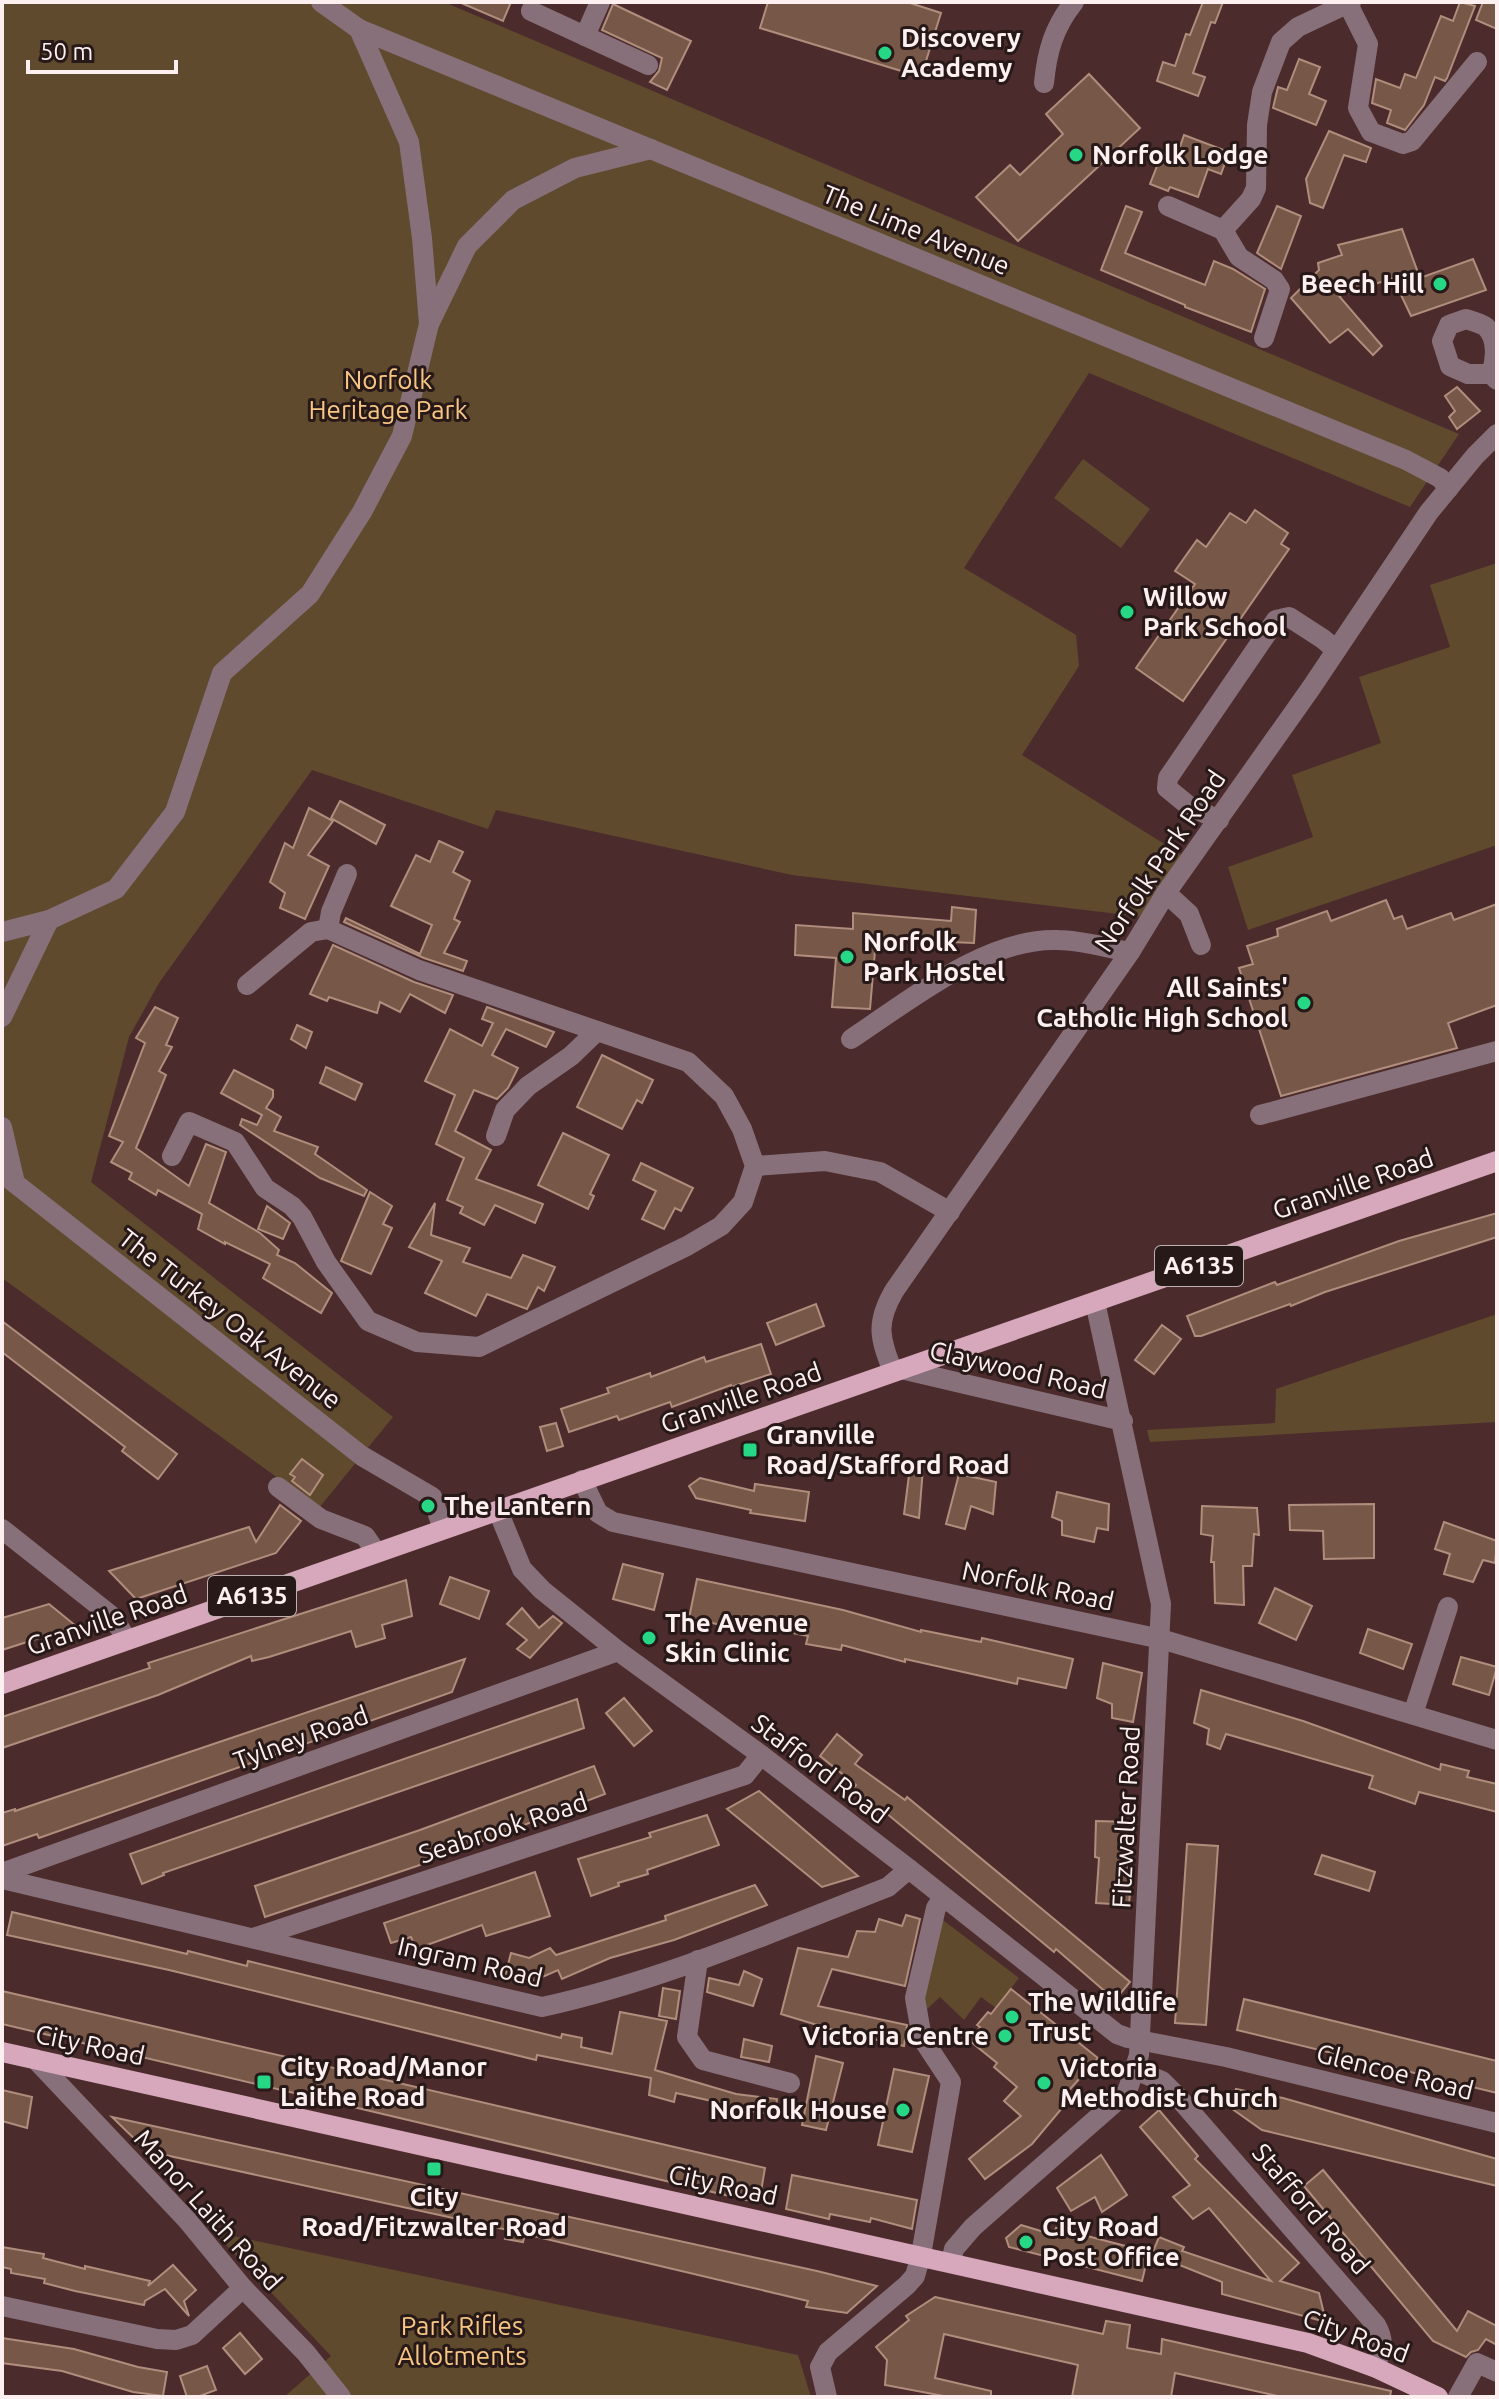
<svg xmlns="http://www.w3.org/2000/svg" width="1499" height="2399" viewBox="0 0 1499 2399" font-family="Ubuntu,sans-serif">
	<rect width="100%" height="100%" fill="#4c2b2c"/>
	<g fill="#5f4a2e">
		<polygon points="2,2 444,2 1459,434 1410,507 1089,373 964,568 1076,635 1079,666 1022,755 1182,855 1143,917 792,875 496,810 488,829 312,770 159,983 129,1037 91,1182 393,1417 319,1508 2,1278"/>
		<polygon points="1083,459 1150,509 1121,548 1054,498"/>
		<polygon points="1497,563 1497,845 1248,930 1228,867 1313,837 1292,775 1381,743 1359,677 1450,647 1430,585"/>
		<polygon points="1497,1314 1497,1422 1150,1442 1147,1430 1275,1423 1276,1389"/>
		<polygon points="943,1920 1019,1978 996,2008 981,1997 964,2020 940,1997 925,2011 917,1998"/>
		<polygon points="214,2232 798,2355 811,2397 284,2397 331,2356"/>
	</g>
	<g fill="#775748" stroke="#b08d7c" stroke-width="2">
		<polygon points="459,2 511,2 503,21"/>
		<polygon points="768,2 907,2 941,13 921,77 760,28"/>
		<polygon points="1203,2 1223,2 1215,23 1211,22 1193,73 1205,77 1198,96 1157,81 1163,62 1175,66 1186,34 1190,35"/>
		<polygon points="1460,2 1475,6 1447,78 1445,81 1435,77 1424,105 1405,130 1387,123 1391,110 1372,103 1376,79 1400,88 1405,74 1416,78 1441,16 1453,21"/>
		<polygon points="1483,2 1497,2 1497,29 1476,20"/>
		<polygon points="613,4 691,41 667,90 650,82 659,71 662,58 602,30"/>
		<polygon points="1299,59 1320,67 1309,94 1326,101 1316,125 1273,108 1278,87 1287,90"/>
		<polygon points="1089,74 1140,128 1018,241 976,197 1010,165 1020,175 1063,134 1046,114"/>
		<polygon points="1329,131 1371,148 1366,162 1344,155 1323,208 1310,203 1306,179"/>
		<polygon points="1184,135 1229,152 1221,174 1208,169 1198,197 1170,187 1168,191 1150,184 1161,156 1175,161"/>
		<polygon points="1126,206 1142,212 1125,253 1205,285 1214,261 1233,269 1265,289 1251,332 1185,307 1185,305 1101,270"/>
		<polygon points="1277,206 1301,216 1281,269 1257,253"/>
		<polygon points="1402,229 1420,278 1473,259 1486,290 1411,316 1393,278 1339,296 1382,346 1373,355 1348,329 1330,343 1291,298 1319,270 1318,263 1342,255 1338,245"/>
		<polygon points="1457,387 1480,411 1457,429 1449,417 1455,411 1445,396"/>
		<polygon points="1255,510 1288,533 1281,544 1289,549 1183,701 1136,668 1195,584 1175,571 1197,540 1206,547 1230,513 1246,523"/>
		<polygon points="340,801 385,825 376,844 331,818"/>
		<polygon points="309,808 333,821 308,855 329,866 305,919 280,908 285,893 270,882 285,843 293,848"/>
		<polygon points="439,841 463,852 453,872 470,881 454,919 460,922 444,953 467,961 463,971 424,958 344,922 346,918 420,954 432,925 391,906 416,855 430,862"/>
		<polygon points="1386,900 1394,919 1402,916 1407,929 1451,913 1454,920 1497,904 1497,1005 1448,1023 1457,1048 1281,1096 1239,968 1253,964 1247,946 1278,936 1277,929 1327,911 1331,921"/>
		<polygon points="952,907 976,910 974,943 876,939 870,1009 832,1007 836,958 795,955 796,925 853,929 853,913 951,921"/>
		<polygon points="333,945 414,982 453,995 445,1013 410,994 400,1012 380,1002 377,1013 329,997 327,1001 310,994"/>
		<polygon points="155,1007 178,1018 166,1045 172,1047 159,1071 166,1075 136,1148 189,1186 206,1144 226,1152 209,1203 260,1233 279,1250 277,1255 295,1263 332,1293 321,1313 263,1278 270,1264 225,1242 225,1244 198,1229 202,1214 158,1190 156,1195 129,1179 132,1173 111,1162 123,1142 109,1136 145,1043 136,1038"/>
		<polygon points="487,1007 554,1032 546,1047 506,1029 492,1055 518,1068 508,1088 497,1099 474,1090 455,1131 491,1150 476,1179 543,1204 535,1223 495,1205 484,1225 460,1213 463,1207 447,1200 464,1158 436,1144 455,1095 425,1081 450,1029 482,1046 493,1023 482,1019"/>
		<polygon points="297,1025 312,1032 306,1048 291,1039"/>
		<polygon points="602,1055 653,1080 642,1103 637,1100 622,1129 577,1107"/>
		<polygon points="326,1067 362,1084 355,1100 320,1083"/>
		<polygon points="234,1070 273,1090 273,1097 266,1108 281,1117 274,1131 318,1147 315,1154 367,1190 364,1196 320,1178 240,1125 242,1119 257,1125 262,1115 221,1093"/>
		<polygon points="563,1133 609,1155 590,1194 594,1196 588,1209 538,1185"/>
		<polygon points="641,1163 693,1188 681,1211 675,1208 664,1229 642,1219 656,1191 633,1180"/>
		<polygon points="370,1192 392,1206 383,1224 392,1228 371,1274 341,1261"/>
		<polygon points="435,1203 431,1235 470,1248 463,1262 511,1278 523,1255 555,1267 544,1291 538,1287 527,1309 487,1294 476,1316 425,1293 442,1261 409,1247"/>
		<polygon points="267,1206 290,1223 283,1239 258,1229"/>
		<polygon points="1497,1213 1497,1237 1325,1292 1291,1306 1290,1304 1201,1336 1195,1336 1187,1316 1275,1282 1277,1285 1399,1241"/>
		<polygon points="816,1304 824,1326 776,1345 767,1323"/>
		<polygon points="2,1321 177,1454 158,1479 122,1451 125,1447 2,1352"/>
		<polygon points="1162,1325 1181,1339 1154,1374 1135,1360"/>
		<polygon points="761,1344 771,1374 731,1387 731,1385 672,1407 670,1402 619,1420 617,1416 569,1432 561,1409 609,1393 607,1388 650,1373 651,1377 704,1357 706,1362"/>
		<polygon points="556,1423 563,1446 547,1451 540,1427"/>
		<polygon points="302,1459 323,1475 310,1495 292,1481 295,1477 290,1474"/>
		<polygon points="910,1467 923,1468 919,1518 904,1514"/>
		<polygon points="959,1474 996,1482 993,1514 971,1506 965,1529 946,1524"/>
		<polygon points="700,1478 754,1491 755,1484 809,1492 805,1521 750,1513 751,1510 696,1498 689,1486"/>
		<polygon points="1057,1492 1109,1504 1108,1530 1097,1528 1094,1542 1062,1535 1062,1521 1052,1517"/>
		<polygon points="1374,1504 1374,1558 1324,1559 1323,1531 1290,1530 1289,1505"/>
		<polygon points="280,1505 301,1521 276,1553 136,1599 109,1571 249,1527 256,1542"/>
		<polygon points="1202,1506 1257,1508 1259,1535 1254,1534 1252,1566 1243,1566 1244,1605 1215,1603 1214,1562 1211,1562 1213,1536 1201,1534"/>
		<polygon points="1444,1522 1497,1541 1495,1563 1483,1560 1473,1582 1444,1574 1450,1554 1435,1549"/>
		<polygon points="623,1564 663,1574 654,1610 613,1599"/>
		<polygon points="450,1577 489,1591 479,1619 440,1604"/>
		<polygon points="697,1579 843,1610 921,1632 921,1630 981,1642 982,1638 1073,1659 1066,1688 1018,1678 1017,1684 905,1659 905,1662 842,1645 841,1650 806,1644 808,1636 728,1620 726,1626 689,1618"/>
		<polygon points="406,1580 412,1616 382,1625 385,1638 356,1647 351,1631 269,1657 252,1661 251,1656 158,1695 2,1748 2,1717 150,1668 148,1663"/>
		<polygon points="1275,1588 1312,1606 1296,1640 1259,1623"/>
		<polygon points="49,1604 76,1626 2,1650 2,1618"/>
		<polygon points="522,1608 539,1628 553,1616 562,1623 530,1658 517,1649 527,1640 507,1624"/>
		<polygon points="1368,1629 1412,1644 1403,1669 1360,1653"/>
		<polygon points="1461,1657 1497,1667 1489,1695 1453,1684"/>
		<polygon points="465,1659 452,1692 39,1838 37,1834 2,1846 2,1813 15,1809 15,1811"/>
		<polygon points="1103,1663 1142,1673 1133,1722 1112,1718 1112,1704 1097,1698"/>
		<polygon points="1201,1690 1303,1721 1440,1770 1441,1764 1469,1771 1467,1777 1497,1784 1497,1812 1419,1792 1415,1804 1369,1788 1373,1776 1226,1734 1220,1749 1207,1744 1209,1729 1194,1723"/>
		<polygon points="624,1698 652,1731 634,1746 606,1713"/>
		<polygon points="577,1699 584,1728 163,1873 164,1875 142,1884 130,1854"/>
		<polygon points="837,1734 862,1755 855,1764 905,1800 907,1797 1130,1982 1115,2000 1056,1949 1054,1952 880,1808 879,1810 851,1790 856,1785 820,1756"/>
		<polygon points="594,1766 605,1794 417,1866 265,1917 255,1886 420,1830"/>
		<polygon points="759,1791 858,1876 822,1887 727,1809"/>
		<polygon points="707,1815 719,1845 647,1870 648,1874 618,1883 619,1886 591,1896 578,1859 651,1837 649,1833"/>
		<polygon points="1096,1821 1130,1822 1128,1868 1132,1868 1129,1905 1096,1903 1099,1858 1095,1857"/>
		<polygon points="1187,1844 1218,1846 1206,2025 1175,2023"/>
		<polygon points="1322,1855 1375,1872 1369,1891 1315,1874"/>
		<polygon points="535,1872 550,1916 486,1936 482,1925 416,1949 411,1937 391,1943 384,1923"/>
		<polygon points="755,1885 767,1905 674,1940 610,1958 562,1979 558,1970 529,1983 505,1976 511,1953 529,1958 550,1948 556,1955 666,1920 665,1916"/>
		<polygon points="12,1912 187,1954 188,1951 247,1966 248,1961 561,2038 562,2034 582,2038 581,2047 612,2054 620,2012 667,2021 655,2070 736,2094 777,2099 775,2115 734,2108 734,2106 676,2093 674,2102 649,2095 651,2078 537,2055 536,2060 169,1970 7,1935"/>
		<polygon points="906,1915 920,1919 905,1986 832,1969 818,2006 907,2025 904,2046 837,2031 781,2014 798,1948 848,1957 857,1931 875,1932 879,1919 902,1926"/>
		<polygon points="744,1971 762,1979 753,2006 707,1992 709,1978 739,1985"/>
		<polygon points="663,1988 680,1991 676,2019 659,2016"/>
		<polygon points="1011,1989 1098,2058 1063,2097 1068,2101 1032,2144 985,2179 969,2159 1021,2116 1004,2101 1017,2087 994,2067 997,2063 970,2041 980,2027 977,2025 988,2012 991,2014"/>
		<polygon points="2,1991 765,2168 759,2203 2,2024"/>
		<polygon points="1244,1999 1497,2061 1497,2093 1237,2030"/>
		<polygon points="744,2039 772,2046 769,2062 741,2057"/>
		<polygon points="816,2056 843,2063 826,2130 802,2125"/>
		<polygon points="894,2069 929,2076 912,2152 878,2145"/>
		<polygon points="1236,2089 1283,2098 1497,2159 1497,2186 1262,2130 1228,2106"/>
		<polygon points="2,2090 32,2097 27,2128 2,2121"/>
		<polygon points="1159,2110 1198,2156 1195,2159 1299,2263 1280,2281 1319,2293 1326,2322 1222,2294 1222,2282 1152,2254 1159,2237 1184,2247 1182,2251 1271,2281 1209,2208 1193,2219 1173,2197 1190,2185 1140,2127"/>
		<polygon points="112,2117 817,2271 877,2286 847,2313 806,2307 808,2301 525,2234 523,2242 505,2239 508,2230 147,2151"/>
		<polygon points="1101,2155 1127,2195 1102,2212 1095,2197 1071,2211 1057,2188"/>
		<polygon points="1323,2170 1457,2331 1468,2311 1497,2326 1497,2345 1486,2339 1478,2350 1471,2352 1466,2357 1433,2341 1304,2186"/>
		<polygon points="792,2175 917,2200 912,2229 871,2218 870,2222 830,2214 829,2219 786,2209"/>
		<polygon points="1021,2225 1054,2235 1056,2228 1149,2252 1142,2281 1009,2247 1006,2238"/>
		<polygon points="2,2247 44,2254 43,2258 85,2269 85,2266 150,2281 148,2286 173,2265 196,2290 184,2301 189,2316 165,2289 145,2301 144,2305 75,2291 44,2283 45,2279 11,2273 11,2269 2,2267"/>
		<polygon points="935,2297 1103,2334 1106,2321 1130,2325 1127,2348 1161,2354 1162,2339 1391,2391 1390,2397 1282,2397 1175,2373 1171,2397 1072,2397 1078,2365 944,2334 935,2378 991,2391 991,2397 949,2397 885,2385 887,2360 876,2347 909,2320 906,2316"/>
		<polygon points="240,2333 262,2359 245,2374 223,2348"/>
		<polygon points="2,2338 74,2349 138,2367 167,2372 163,2396 133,2392 62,2371 2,2363"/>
		<polygon points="207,2366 216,2390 197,2397 187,2397 180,2376"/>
	</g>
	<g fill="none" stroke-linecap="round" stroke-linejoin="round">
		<g stroke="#877079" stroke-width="20">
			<polyline points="600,2 585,36 648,65"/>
			<polyline points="1348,4 1368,44 1358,108 1371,132 1403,144 1412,141 1477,62"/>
			<polyline points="531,11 585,36"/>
			<polyline points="359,29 1406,460 1440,478 1449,488"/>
			<path d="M1044,83C1047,51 1054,27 1074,2"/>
			<polyline points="1168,206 1223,230 1251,199 1256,188 1257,125 1262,92 1281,42 1298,27 1351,2"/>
			<polyline points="1223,230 1239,257 1274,280 1280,289 1264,338"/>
			<polyline points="429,324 467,246 513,200 575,168 651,149"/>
			<path d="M1491,374C1496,360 1498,339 1486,327C1481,323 1471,321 1466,319L1449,325L1442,341L1450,366L1468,374H1491L1497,380"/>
			<polyline points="1219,820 1189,806 1167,788 1168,778 1276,620 1289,617 1323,639 1336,650"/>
			<polyline points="1166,893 1189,914 1201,945"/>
			<polyline points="328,929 331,912 347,874"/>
			<polyline points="2,932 49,920 116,889 175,812 222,673 310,594 362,512 402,436 429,324 422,238 409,142 359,29 321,2"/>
			<polyline points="2,1017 49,920"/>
			<path d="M851,1039C909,1001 987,937 1058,940C1081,940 1107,948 1130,952"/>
			<polyline points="1260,1115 1497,1051"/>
			<polyline points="2,1127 15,1183"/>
			<polyline points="496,1136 505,1110 528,1086 571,1056 597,1031"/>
			<polyline points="172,1156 189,1122 235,1142 265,1188 292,1206 302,1217 326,1262 368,1321 417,1342 479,1347 687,1246 721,1226 743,1202 755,1166 742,1129 724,1096 688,1062 419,970 328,929 311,932 247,985"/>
			<polyline points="755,1166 825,1161 880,1172 950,1212"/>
			<polyline points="2,1173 362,1456 432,1497 443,1529"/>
			<polyline points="901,1369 1123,1421"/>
			<path d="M893,1372C880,1338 875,1324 894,1291L1130,952L1166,893L1311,688L1429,512L1475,456L1497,434"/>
			<polyline points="582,1480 598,1513 613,1522 1161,1639 1497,1740"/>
			<polyline points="278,1487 321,1519 365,1536 376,1552"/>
			<polyline points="498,1511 522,1569 542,1590 618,1651 761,1755 909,1869 1117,2034 1128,2038 1226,2057 1497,2123"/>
			<polyline points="2,1529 113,1617 127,1640"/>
			<polyline points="1413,1714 1448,1607"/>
			<polyline points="2,1873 618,1651"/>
			<path d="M2,1879L542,2007C661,1981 775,1931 888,1887L909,1869"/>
			<polyline points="253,1938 745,1775 761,1755"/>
			<polyline points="698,1960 687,2037 703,2060 790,2083"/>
			<polyline points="35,2059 187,2220 243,2288 306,2353 341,2397"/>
			<path d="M1135,2070L1162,2081L1177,2096L1376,2325C1385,2341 1383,2351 1374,2367"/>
			<polyline points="951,2262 954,2249 973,2227 1127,2092 1139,2055 1161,1604 1095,1302"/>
			<polyline points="2,2306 157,2339 176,2340 192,2335 243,2288"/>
			<polyline points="827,2397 820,2367 828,2352 907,2285 915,2276 921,2255 951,2082 922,2038 915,1998 936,1908 943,1898"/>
			<polyline points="1458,2397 1477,2363 1497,2372"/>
		</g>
		<g stroke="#d7a8bc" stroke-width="20">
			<polyline points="2,1684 1497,1161"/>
			<polyline points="2,2052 1308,2343 1374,2367 1438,2397"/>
		</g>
	</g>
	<g fill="#26d886" stroke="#281919" stroke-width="3">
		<circle cx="885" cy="53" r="8"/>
		<circle cx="1076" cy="155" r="8"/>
		<circle cx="1440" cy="284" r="8"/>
		<circle cx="1127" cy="612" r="8"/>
		<circle cx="847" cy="957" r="8"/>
		<circle cx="1304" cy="1003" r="8"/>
		<rect x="742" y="1442" width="16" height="16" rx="4"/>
		<circle cx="428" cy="1506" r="8"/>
		<circle cx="649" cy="1638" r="8"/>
		<circle cx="1012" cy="2017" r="8"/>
		<circle cx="1005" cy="2036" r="8"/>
		<rect x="256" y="2074" width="16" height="16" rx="4"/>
		<circle cx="1044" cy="2083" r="8"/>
		<circle cx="903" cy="2110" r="8"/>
		<rect x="426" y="2161" width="16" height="16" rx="4"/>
		<circle cx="1026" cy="2242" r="8"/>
	</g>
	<g text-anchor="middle" stroke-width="6" stroke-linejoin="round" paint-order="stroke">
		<g fill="#281919" stroke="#beb0b0" stroke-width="2">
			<rect x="1155" y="1246" width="88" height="40" rx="6"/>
			<rect x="208" y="1576" width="88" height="40" rx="6"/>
		</g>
		<g font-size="24" font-weight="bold" fill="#fef0f0">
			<text x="1199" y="1274">A6135</text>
			<text x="252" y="1604">A6135</text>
		</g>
		<g font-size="26" font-weight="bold" fill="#fef0f0" stroke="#281919" text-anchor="start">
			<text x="901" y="47">Discovery<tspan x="901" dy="30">Academy</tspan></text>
			<text x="1092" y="164">Norfolk Lodge</text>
			<text x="1424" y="293" text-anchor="end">Beech Hill</text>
			<text x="1143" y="606">Willow<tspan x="1143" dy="30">Park School</tspan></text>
			<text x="863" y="951">Norfolk<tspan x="863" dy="30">Park Hostel</tspan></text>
			<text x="1288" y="997" text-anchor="end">All Saints'<tspan x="1288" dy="30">Catholic High School</tspan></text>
			<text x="766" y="1444">Granville<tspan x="766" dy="30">Road/Stafford Road</tspan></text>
			<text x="444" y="1515">The Lantern</text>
			<text x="665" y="1632">The Avenue<tspan x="665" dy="30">Skin Clinic</tspan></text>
			<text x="1028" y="2011">The Wildlife<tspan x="1028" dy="30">Trust</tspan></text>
			<text x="989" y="2045" text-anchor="end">Victoria Centre</text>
			<text x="280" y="2076">City Road/Manor<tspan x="280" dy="30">Laithe Road</tspan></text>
			<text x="1060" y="2077">Victoria<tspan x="1060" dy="30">Methodist Church</tspan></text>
			<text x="887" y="2119" text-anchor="end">Norfolk House</text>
			<text x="434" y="2206" text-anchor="middle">City<tspan x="434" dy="30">Road/Fitzwalter Road</tspan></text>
			<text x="1042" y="2236">City Road<tspan x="1042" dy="30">Post Office</tspan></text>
		</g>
		<g font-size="26" fill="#fef0f0" stroke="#281919">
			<text transform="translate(916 230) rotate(22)" y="9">The Lime Avenue</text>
			<text transform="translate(1160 861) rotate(-56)" y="9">Norfolk Park Road</text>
			<text transform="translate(1353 1184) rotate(-19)" y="9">Granville Road</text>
			<text transform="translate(230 1319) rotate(38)" y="9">The Turkey Oak Avenue</text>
			<text transform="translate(1018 1370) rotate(13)" y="9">Claywood Road</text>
			<text transform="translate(741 1398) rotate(-19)" y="9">Granville Road</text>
			<text transform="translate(1038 1586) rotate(12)" y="9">Norfolk Road</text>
			<text transform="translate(107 1620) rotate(-19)" y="9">Granville Road</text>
			<text transform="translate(301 1738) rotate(-20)" y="9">Tylney Road</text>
			<text transform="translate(820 1769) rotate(37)" y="9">Stafford Road</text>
			<text transform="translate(1126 1817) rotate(-87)" y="9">Fitzwalter Road</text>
			<text transform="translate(503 1828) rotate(-18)" y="9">Seabrook Road</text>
			<text transform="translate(470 1962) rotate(13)" y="9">Ingram Road</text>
			<text transform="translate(90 2045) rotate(12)" y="9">City Road</text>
			<text transform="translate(1395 2072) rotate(14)" y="9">Glencoe Road</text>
			<text transform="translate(723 2185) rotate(12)" y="9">City Road</text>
			<text transform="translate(1311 2209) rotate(49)" y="9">Stafford Road</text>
			<text transform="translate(208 2210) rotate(48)" y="9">Manor Laith Road</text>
			<text transform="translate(1356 2336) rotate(20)" y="9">City Road</text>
		</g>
		<g font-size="26" fill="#f8c684" stroke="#281919">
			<text x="388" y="389">Norfolk<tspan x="388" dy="30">Heritage Park</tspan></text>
			<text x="462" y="2335">Park Rifles<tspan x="462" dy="30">Allotments</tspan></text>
		</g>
	</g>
	<rect width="1499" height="2399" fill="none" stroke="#fef0f0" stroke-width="8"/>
	<path d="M28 60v12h148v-12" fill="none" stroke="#fef0f0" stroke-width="4"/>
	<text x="40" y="60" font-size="24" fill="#fef0f0" stroke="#281919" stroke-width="6" paint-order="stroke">50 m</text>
</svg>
